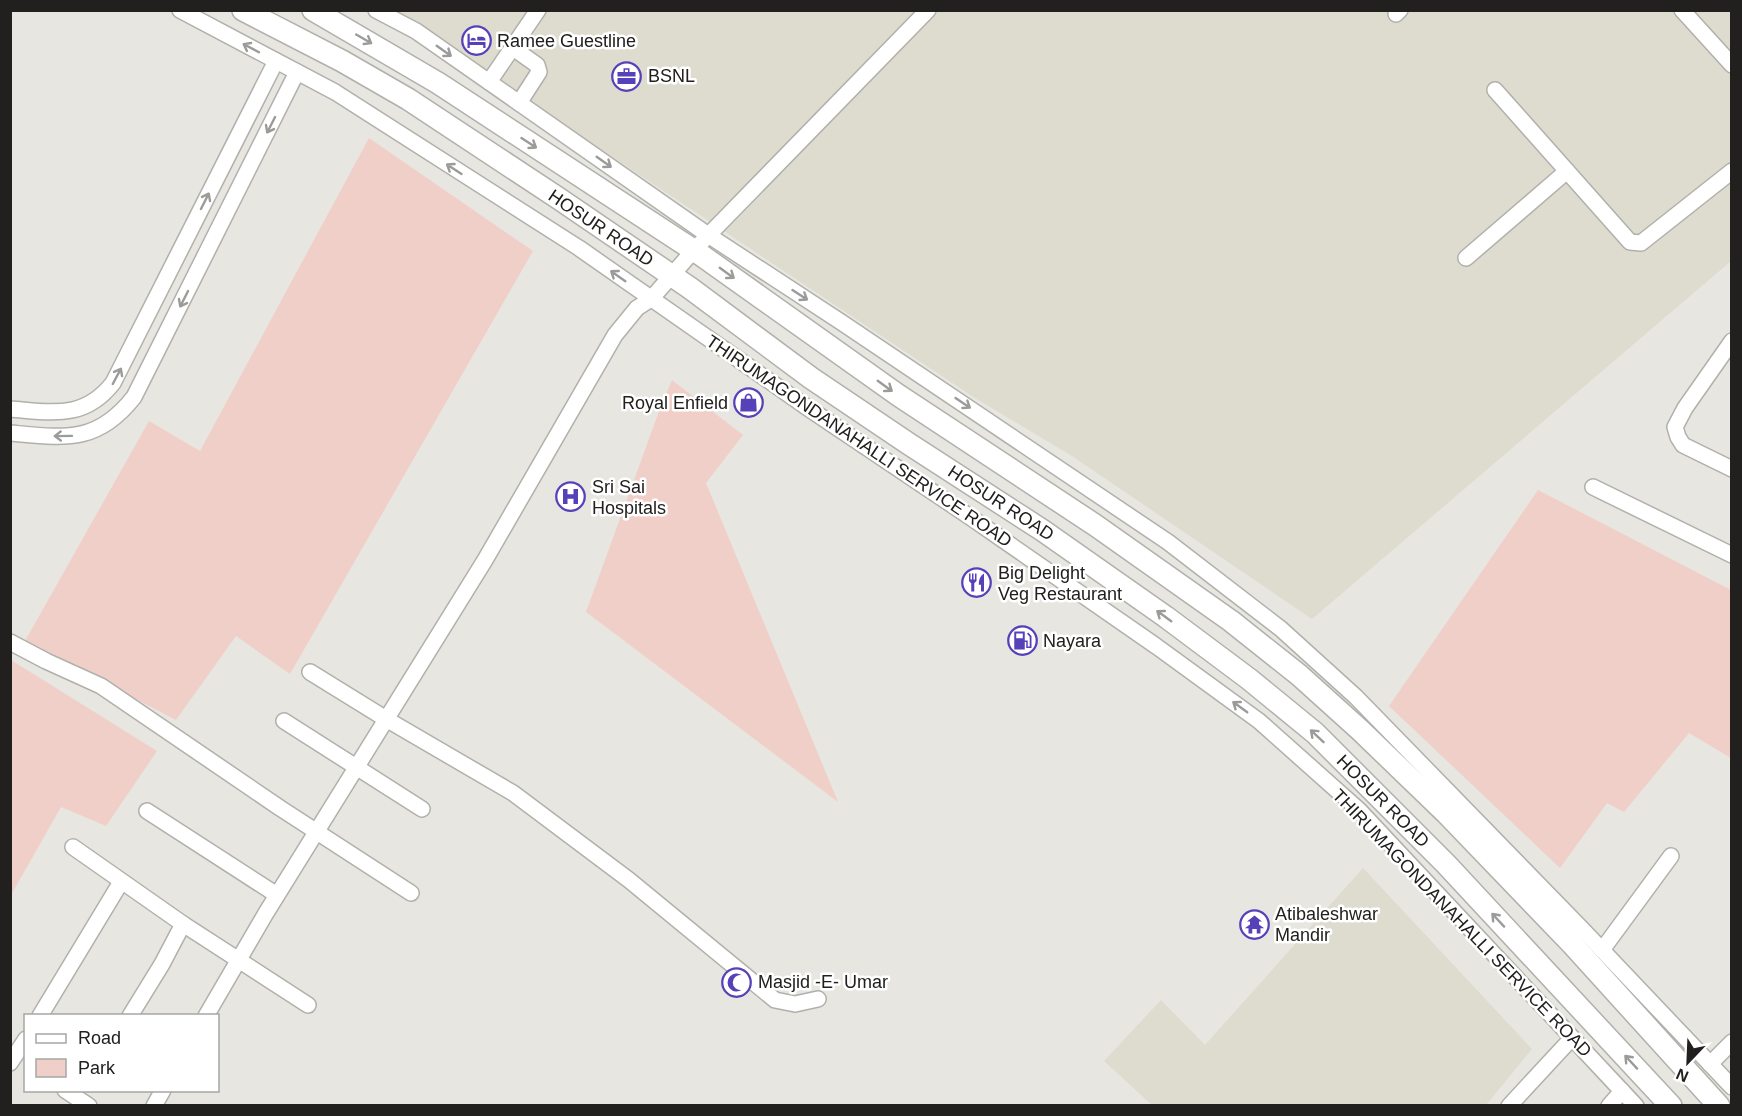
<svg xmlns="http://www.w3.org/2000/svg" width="1742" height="1116" viewBox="0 0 1742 1116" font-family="Helvetica,sans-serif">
	<rect width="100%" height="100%" fill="#e7e6e1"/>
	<g fill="#dedbcf">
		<polygon points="385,11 1731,11 1731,261 1312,619 1072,456 975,398 417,27"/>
		<polygon points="1363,868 1532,1049 1486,1105 1152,1105 1104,1061 1161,1000 1205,1045"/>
	</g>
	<g fill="#f1cfc9">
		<polygon points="369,138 533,251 290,674 236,636 176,720 25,641 149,421 200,451"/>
		<polygon points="672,380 743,435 706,483 838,802 586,612 658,414"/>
		<polygon points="1538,490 1731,590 1731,758 1689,733 1624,812 1607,803 1560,868 1389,706"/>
		<polygon points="11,660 157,751 106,826 61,807 11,895"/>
	</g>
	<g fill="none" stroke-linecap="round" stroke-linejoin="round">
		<defs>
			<g id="minor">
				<polyline points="180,10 335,92 579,248 808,408 973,519 1156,646 1259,721 1359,810 1636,1106"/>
				<polyline points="376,10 416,31 708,235 841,322 1168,542 1281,629 1356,697 1582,929 1732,1087"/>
				<polyline points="1682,10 1732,65"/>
				<polyline points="1396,14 1400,10"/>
				<polyline points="513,48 537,65 539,72 519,103"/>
				<polyline points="489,82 538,10"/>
				<polyline points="1495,90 1630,242 1641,243 1732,171"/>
				<polyline points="1466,258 1567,171"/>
				<polyline points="1732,341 1685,408 1675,427 1678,437 1683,445 1732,469"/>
				<path d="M10,409C52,412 84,420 113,383L276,61"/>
				<path d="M10,433C65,438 97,444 134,397L297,72"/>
				<polyline points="1593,487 1732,555"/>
				<polyline points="10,642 46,661 101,686 280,808 411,893"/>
				<polyline points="310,672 386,719 513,793 629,880 775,1000 795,1004 818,999"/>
				<polyline points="284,721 422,809"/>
				<polyline points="147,811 277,895"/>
				<polyline points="73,847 183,924 162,964 130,1016"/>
				<polyline points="183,924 308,1005"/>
				<polyline points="1602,950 1671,856"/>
				<polyline points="40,1016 121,882"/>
				<polyline points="206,1016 266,913 485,560 615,335 637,308 651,299 693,251 928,10"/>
				<polyline points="10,1063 26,1039"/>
				<polyline points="1710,1064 1732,1042"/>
				<polyline points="65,1090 89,1106"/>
				<polyline points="154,1106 163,1090"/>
				<polyline points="1509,1106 1572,1038"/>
				<polyline points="1609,1106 1622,1091"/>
			</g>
			<g id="highway">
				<polyline points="243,10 342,61 408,99 558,198 690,288 811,378 909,444 1042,530 1166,617 1249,679 1315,733 1446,864 1671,1106"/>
				<polyline points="313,10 438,83 701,255 898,395 1095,525 1231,621 1299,675 1360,730 1446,813 1572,944 1719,1106"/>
			</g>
		</defs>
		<use href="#minor" stroke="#b1b0ab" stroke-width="18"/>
		<use href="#highway" stroke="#b1b0ab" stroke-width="24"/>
		<use href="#minor" stroke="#fff" stroke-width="15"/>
		<use href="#highway" stroke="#fff" stroke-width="21"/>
	</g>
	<defs><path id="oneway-shaft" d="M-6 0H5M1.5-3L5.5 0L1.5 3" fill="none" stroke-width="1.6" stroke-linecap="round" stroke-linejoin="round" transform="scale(1.5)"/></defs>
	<g stroke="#9b9b9a">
		<use href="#oneway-shaft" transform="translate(364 39) rotate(30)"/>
		<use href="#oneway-shaft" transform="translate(251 48) rotate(-152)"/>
		<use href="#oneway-shaft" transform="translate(444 51) rotate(35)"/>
		<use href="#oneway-shaft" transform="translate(271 125) rotate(117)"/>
		<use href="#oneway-shaft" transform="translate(529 143) rotate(33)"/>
		<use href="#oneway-shaft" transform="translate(604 162) rotate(35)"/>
		<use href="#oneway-shaft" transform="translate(454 169) rotate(-147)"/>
		<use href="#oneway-shaft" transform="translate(205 201) rotate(-63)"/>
		<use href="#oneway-shaft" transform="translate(727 273) rotate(36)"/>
		<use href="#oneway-shaft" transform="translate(618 276) rotate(-145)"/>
		<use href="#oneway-shaft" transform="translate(800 295) rotate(33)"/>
		<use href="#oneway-shaft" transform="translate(184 299) rotate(117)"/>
		<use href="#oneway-shaft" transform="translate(117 376) rotate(-62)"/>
		<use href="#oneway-shaft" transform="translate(885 386) rotate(36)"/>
		<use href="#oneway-shaft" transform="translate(963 403) rotate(34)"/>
		<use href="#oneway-shaft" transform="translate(63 436) rotate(179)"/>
		<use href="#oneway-shaft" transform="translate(1164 616) rotate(-144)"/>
		<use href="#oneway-shaft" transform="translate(1240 707) rotate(-144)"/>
		<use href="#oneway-shaft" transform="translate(1317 736) rotate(-137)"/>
		<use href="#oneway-shaft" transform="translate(1498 920) rotate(-133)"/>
		<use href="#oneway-shaft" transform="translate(1631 1062) rotate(-133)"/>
	</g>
	<defs>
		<symbol id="hotel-ring" viewBox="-11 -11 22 22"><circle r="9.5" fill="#fff" stroke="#5741b9" stroke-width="1.5"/><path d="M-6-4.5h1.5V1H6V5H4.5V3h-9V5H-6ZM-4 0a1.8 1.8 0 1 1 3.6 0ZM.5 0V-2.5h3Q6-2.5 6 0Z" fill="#5741b9"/></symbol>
		<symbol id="office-ring" viewBox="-11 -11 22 22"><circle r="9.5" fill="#fff" stroke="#5741b9" stroke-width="1.5"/><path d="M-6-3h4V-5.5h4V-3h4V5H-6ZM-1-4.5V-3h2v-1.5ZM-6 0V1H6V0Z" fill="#5741b9"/></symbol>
		<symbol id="shop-ring" viewBox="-11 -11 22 22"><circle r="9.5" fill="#fff" stroke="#5741b9" stroke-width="1.5"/><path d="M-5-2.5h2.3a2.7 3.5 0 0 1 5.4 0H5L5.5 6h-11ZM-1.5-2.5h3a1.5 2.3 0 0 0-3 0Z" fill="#5741b9"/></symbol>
		<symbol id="hospital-ring" viewBox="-11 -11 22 22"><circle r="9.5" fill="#fff" stroke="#5741b9" stroke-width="1.5"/><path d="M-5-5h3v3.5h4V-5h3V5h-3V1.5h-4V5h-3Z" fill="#5741b9"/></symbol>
		<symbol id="restaurant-ring" viewBox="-11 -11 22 22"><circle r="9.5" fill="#fff" stroke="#5741b9" stroke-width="1.5"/><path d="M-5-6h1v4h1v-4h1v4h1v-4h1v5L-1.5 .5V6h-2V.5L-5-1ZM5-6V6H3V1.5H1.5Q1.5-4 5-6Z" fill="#5741b9"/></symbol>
		<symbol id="fuel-ring" viewBox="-11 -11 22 22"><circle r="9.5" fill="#fff" stroke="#5741b9" stroke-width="1.5"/><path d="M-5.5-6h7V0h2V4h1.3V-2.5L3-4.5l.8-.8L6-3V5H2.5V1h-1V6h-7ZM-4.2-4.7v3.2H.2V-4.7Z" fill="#5741b9"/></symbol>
		<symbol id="temple-ring" viewBox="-11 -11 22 22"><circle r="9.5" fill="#fff" stroke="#5741b9" stroke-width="1.5"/><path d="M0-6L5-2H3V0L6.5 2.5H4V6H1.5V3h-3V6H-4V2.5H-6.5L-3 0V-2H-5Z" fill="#5741b9"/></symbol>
		<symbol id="mosque-ring" viewBox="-11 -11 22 22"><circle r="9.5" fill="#fff" stroke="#5741b9" stroke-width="1.5"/><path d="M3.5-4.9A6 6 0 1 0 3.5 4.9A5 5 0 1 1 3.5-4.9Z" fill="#5741b9"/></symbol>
	</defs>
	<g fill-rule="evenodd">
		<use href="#hotel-ring" x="460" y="24" width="33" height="33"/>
		<use href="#office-ring" x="610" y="60" width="33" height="33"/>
		<use href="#shop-ring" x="732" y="386" width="33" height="33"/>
		<use href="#hospital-ring" x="554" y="480" width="33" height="33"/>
		<use href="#restaurant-ring" x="960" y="566" width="33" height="33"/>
		<use href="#fuel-ring" x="1006" y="624" width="33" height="33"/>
		<use href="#temple-ring" x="1238" y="908" width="33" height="33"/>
		<use href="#mosque-ring" x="720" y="966" width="33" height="33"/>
	</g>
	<g text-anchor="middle" stroke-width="5" stroke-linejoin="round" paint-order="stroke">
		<g font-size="18" fill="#21201f" stroke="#fff" text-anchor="start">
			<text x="497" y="47">Ramee Guestline</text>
			<text x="648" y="82">BSNL</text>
			<text x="728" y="409" text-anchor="end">Royal Enfield</text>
			<text x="592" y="493">Sri Sai<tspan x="592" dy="21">Hospitals</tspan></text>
			<text x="998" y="579">Big Delight<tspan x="998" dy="21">Veg Restaurant</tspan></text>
			<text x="1043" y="647">Nayara</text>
			<text x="1275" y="920">Atibaleshwar<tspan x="1275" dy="21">Mandir</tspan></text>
			<text x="758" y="988">Masjid -E- Umar</text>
		</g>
		<g font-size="18" fill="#21201f" stroke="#fff">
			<text transform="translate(601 228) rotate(34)" y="6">HOSUR ROAD</text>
			<text transform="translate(859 441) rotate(34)" y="6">THIRUMAGONDANAHALLI SERVICE ROAD</text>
			<text transform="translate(1001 503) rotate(33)" y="6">HOSUR ROAD</text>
			<text transform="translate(1383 801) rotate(45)" y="6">HOSUR ROAD</text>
			<text transform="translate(1462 923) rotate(46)" y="6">THIRUMAGONDANAHALLI SERVICE ROAD</text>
		</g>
	</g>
	<rect width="1742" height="1116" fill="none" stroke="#21201f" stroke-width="24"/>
	<rect x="24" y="1014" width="195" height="78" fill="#ffffff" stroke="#a6a6a5" stroke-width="1.5"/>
	<rect x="36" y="1034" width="30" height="9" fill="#ffffff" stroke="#a6a6a5" stroke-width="1.5"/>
	<text x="78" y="1044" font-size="18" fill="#21201f">Road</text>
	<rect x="36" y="1059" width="30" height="18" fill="#f1cfc9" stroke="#a6a6a5" stroke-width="1.5"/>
	<text x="78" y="1074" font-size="18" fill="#21201f">Park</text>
	<g transform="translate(1688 1062) rotate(203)" stroke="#ffffff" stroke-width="4.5" paint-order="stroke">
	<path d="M0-4.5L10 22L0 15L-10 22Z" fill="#21201f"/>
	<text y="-9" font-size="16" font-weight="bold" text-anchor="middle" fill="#21201f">N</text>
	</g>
</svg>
